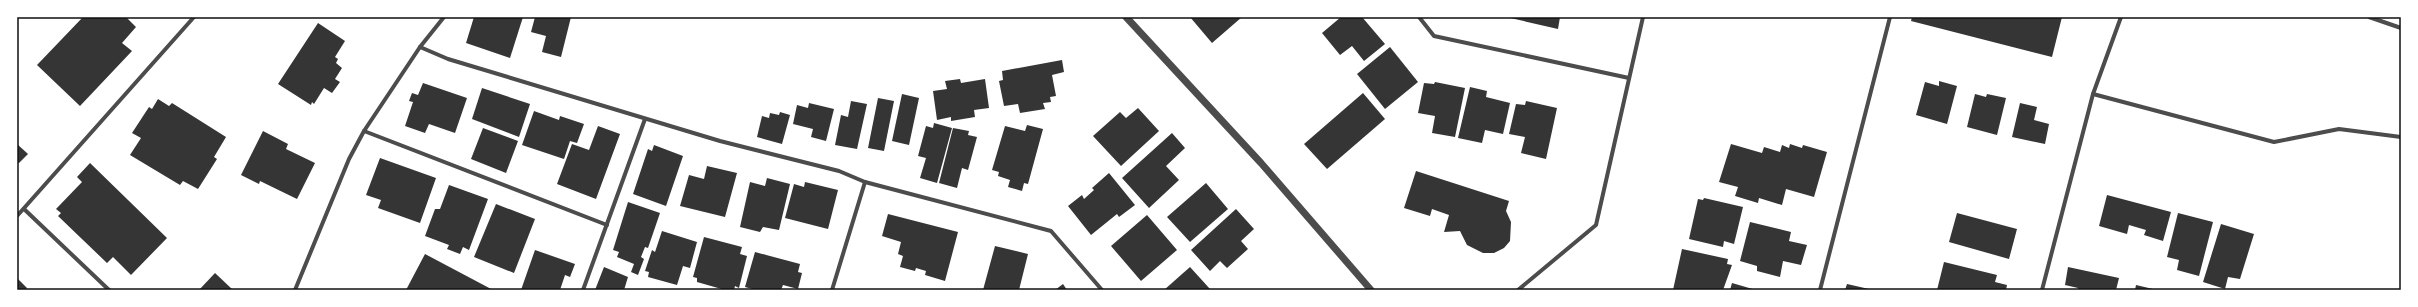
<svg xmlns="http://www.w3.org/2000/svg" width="2418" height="307" viewBox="0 0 2418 307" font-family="Raleway,sans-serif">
	<rect width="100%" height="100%" fill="#fff"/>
	<g fill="#353535">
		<polygon points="83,17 126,17 136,27 122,43 132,51 80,106 37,65"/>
		<polygon points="474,17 523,17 510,58 466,43"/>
		<polygon points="535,17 571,17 561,57 542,52 546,36 531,32"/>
		<polygon points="1190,17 1242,17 1212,43"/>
		<polygon points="1341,17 1362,17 1385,44 1364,61 1352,46 1340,55 1322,33"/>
		<polygon points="1506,17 1560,17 1558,29"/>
		<polygon points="1912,17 2062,17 2052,57 1911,21"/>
		<polygon points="318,23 345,41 335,57 338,59 336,63 342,68 335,79 340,82 332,93 324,88 314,104 312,102 311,105 278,84"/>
		<polygon points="1390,47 1418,82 1385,109 1357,74"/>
		<polygon points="1062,60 1064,72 1052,75 1056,96 1050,97 1051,102 1043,103 1045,109 1020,113 1018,104 1004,106 999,81 1003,80 1002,71"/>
		<polygon points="960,79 961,83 985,79 989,108 974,110 975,117 951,121 951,117 937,120 933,91 947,89 945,81"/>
		<polygon points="1939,81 1957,86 1947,124 1916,115 1925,82 1939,86"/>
		<polygon points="1435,82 1465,88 1455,137 1432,133 1435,116 1418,113 1424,83 1434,84"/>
		<polygon points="423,83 467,98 455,133 429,124 425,133 405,126 413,102 409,101 412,93 418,95"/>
		<polygon points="1470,87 1487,91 1486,97 1510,103 1503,134 1485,130 1482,143 1458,138"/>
		<polygon points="482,88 530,104 519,137 472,119"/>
		<polygon points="1363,93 1385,119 1327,169 1304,144"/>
		<polygon points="902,94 919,98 909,145 892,141"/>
		<polygon points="1975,94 1986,97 1987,94 2006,98 1997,135 1967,127"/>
		<polygon points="878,98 894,101 884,151 868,148"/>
		<polygon points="158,99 169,106 172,103 226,137 214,157 217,159 198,189 183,181 180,185 130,155 141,138 132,133 149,107 152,109"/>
		<polygon points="851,101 867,104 857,149 835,145 841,115 848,117"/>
		<polygon points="1526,101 1557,108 1546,159 1521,153 1525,137 1509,134 1516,104 1525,105"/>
		<polygon points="809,103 834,109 826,141 811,137 813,129 793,124 797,105 808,108"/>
		<polygon points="2020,103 2037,107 2034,120 2049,124 2045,144 2012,137"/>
		<polygon points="1138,108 1159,131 1121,166 1093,136 1120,112 1126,118"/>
		<polygon points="534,111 559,120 560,116 584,124 577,143 570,141 564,159 522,145"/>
		<polygon points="780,112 790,115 782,144 757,137 762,116 769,118 770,113 779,115"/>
		<polygon points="934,123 952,128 937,183 920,178 926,158 918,156 926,126 933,128"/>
		<polygon points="1027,125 1043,129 1028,184 1024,183 1022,191 1008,187 1010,180 998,176 999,172 992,170 1005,126 1025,131"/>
		<polygon points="598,126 620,134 596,199 557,184 572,144 589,150"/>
		<polygon points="483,128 518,141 506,173 471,159"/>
		<polygon points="953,128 969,131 968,135 977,137 968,170 962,168 957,188 939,183"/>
		<polygon points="263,131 288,144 286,149 315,163 297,199 260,181 259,184 241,175"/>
		<polygon points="1172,133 1185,148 1166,166 1179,180 1149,208 1122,178"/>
		<polygon points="17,144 28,154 19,163 17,162"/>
		<polygon points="1731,144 1762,153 1764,147 1780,152 1782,145 1789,148 1790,144 1802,148 1803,145 1827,152 1814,197 1786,189 1782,205 1759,198 1758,203 1735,196 1738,187 1719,182"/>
		<polygon points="654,145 683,156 666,206 633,194 648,149 652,151"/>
		<polygon points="380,158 436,178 420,223 378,208 381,200 366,195"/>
		<polygon points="90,163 167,238 131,275 113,257 107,263 58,216 61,213 56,209 82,182 77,177"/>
		<polygon points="707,166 737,173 725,217 680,206 689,175 704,179"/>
		<polygon points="1416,171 1509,201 1506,211 1511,222 1510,241 1504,248 1494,253 1483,253 1467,245 1460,231 1444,232 1449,215 1432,209 1430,216 1404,208"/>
		<polygon points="1109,173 1135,205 1119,217 1117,214 1091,235 1068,206 1082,195 1084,199 1094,190 1092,188"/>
		<polygon points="767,178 790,184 779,230 763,227 760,232 740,227 750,182 765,186"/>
		<polygon points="805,182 838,190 828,229 785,218 794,184 804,187"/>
		<polygon points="1206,183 1228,209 1190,242 1167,217"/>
		<polygon points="449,185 488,199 469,250 463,247 460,254 447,249 449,245 425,236 435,209 440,209"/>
		<polygon points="2107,195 2171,212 2163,241 2144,235 2146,230 2129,225 2127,234 2099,226"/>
		<polygon points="1704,198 1743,207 1734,244 1724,241 1723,247 1689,239 1698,199 1703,200"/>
		<polygon points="628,202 660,213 648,248 645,247 641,257 644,259 638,275 631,272 634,264 617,257 619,252 613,250"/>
		<polygon points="496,204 535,219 514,273 474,257"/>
		<polygon points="1236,209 1254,229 1241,241 1248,249 1227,268 1220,261 1210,271 1191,250"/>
		<polygon points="1957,213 2017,229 2009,259 1949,242"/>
		<polygon points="2178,213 2213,222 2199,276 2177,270 2179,260 2167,257"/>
		<polygon points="888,214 958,232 945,281 925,275 926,271 916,268 915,271 900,267 903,256 898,254 901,242 882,236"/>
		<polygon points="1147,215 1177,250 1141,281 1111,246"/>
		<polygon points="1750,222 1791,232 1789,241 1807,245 1801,265 1783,261 1780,277 1757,271 1757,266 1740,261"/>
		<polygon points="2221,224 2254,234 2240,279 2228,277 2225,289 2203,282"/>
		<polygon points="662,231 697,242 690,268 683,266 677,285 648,277 649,272 645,271 652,250 655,252"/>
		<polygon points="704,237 742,247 740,254 747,256 739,288 735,286 734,290 725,290 697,282 697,278 693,277"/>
		<polygon points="995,246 1028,254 1019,290 983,290"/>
		<polygon points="1682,249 1728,259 1727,264 1732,265 1723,290 1673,290"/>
		<polygon points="535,250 575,264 570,277 565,275 560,290 521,290"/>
		<polygon points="755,252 800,264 798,272 802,273 798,289 783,285 781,290 756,290 745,287"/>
		<polygon points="425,254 493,290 406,290"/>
		<polygon points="1944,262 1997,275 1995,282 2007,285 2006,290 1937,290"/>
		<polygon points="604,267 628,277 624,290 595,290"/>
		<polygon points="1190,267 1210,289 1209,290 1164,290"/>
		<polygon points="2068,267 2119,278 2116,290 2078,290 2078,288 2065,285"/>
		<polygon points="215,273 233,290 199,290"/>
		<polygon points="17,278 27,288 25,290 17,290"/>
		<polygon points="1732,283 1756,290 1730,290"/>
		<polygon points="1063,284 1067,290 1055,290"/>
		<polygon points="1847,284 1869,289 1869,290 1845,290"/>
		<polygon points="2136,285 2153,289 2153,290 2135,290"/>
	</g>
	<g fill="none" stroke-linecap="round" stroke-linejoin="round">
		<g stroke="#4c4c4c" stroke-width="4">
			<polyline points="1419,17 1434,36 1629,78"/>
			<polyline points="2369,17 2401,28"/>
			<polyline points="420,47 448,59 720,141 839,171 865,182 1051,231 1102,290"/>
			<polyline points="2093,94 2274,142 2339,129 2401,137"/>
			<polyline points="364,131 607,225"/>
			<polyline points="24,209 109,290"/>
			<polyline points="17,216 194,17"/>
			<polyline points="295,290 349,159 364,131 420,47 444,17"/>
			<polyline points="583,290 645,119"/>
			<polyline points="832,290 865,182"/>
			<polyline points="1518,290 1596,225 1643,17"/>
			<polyline points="1820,290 1890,17"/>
			<polyline points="2042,290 2093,94 2121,17"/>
		</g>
		<polyline stroke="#4c4c4c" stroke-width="7" points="1126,17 1261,163 1371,290"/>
	</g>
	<rect width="2418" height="307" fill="none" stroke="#ffffff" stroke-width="36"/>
	<rect x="18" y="18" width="2382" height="271" fill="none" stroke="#111" stroke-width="1.5"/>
</svg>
